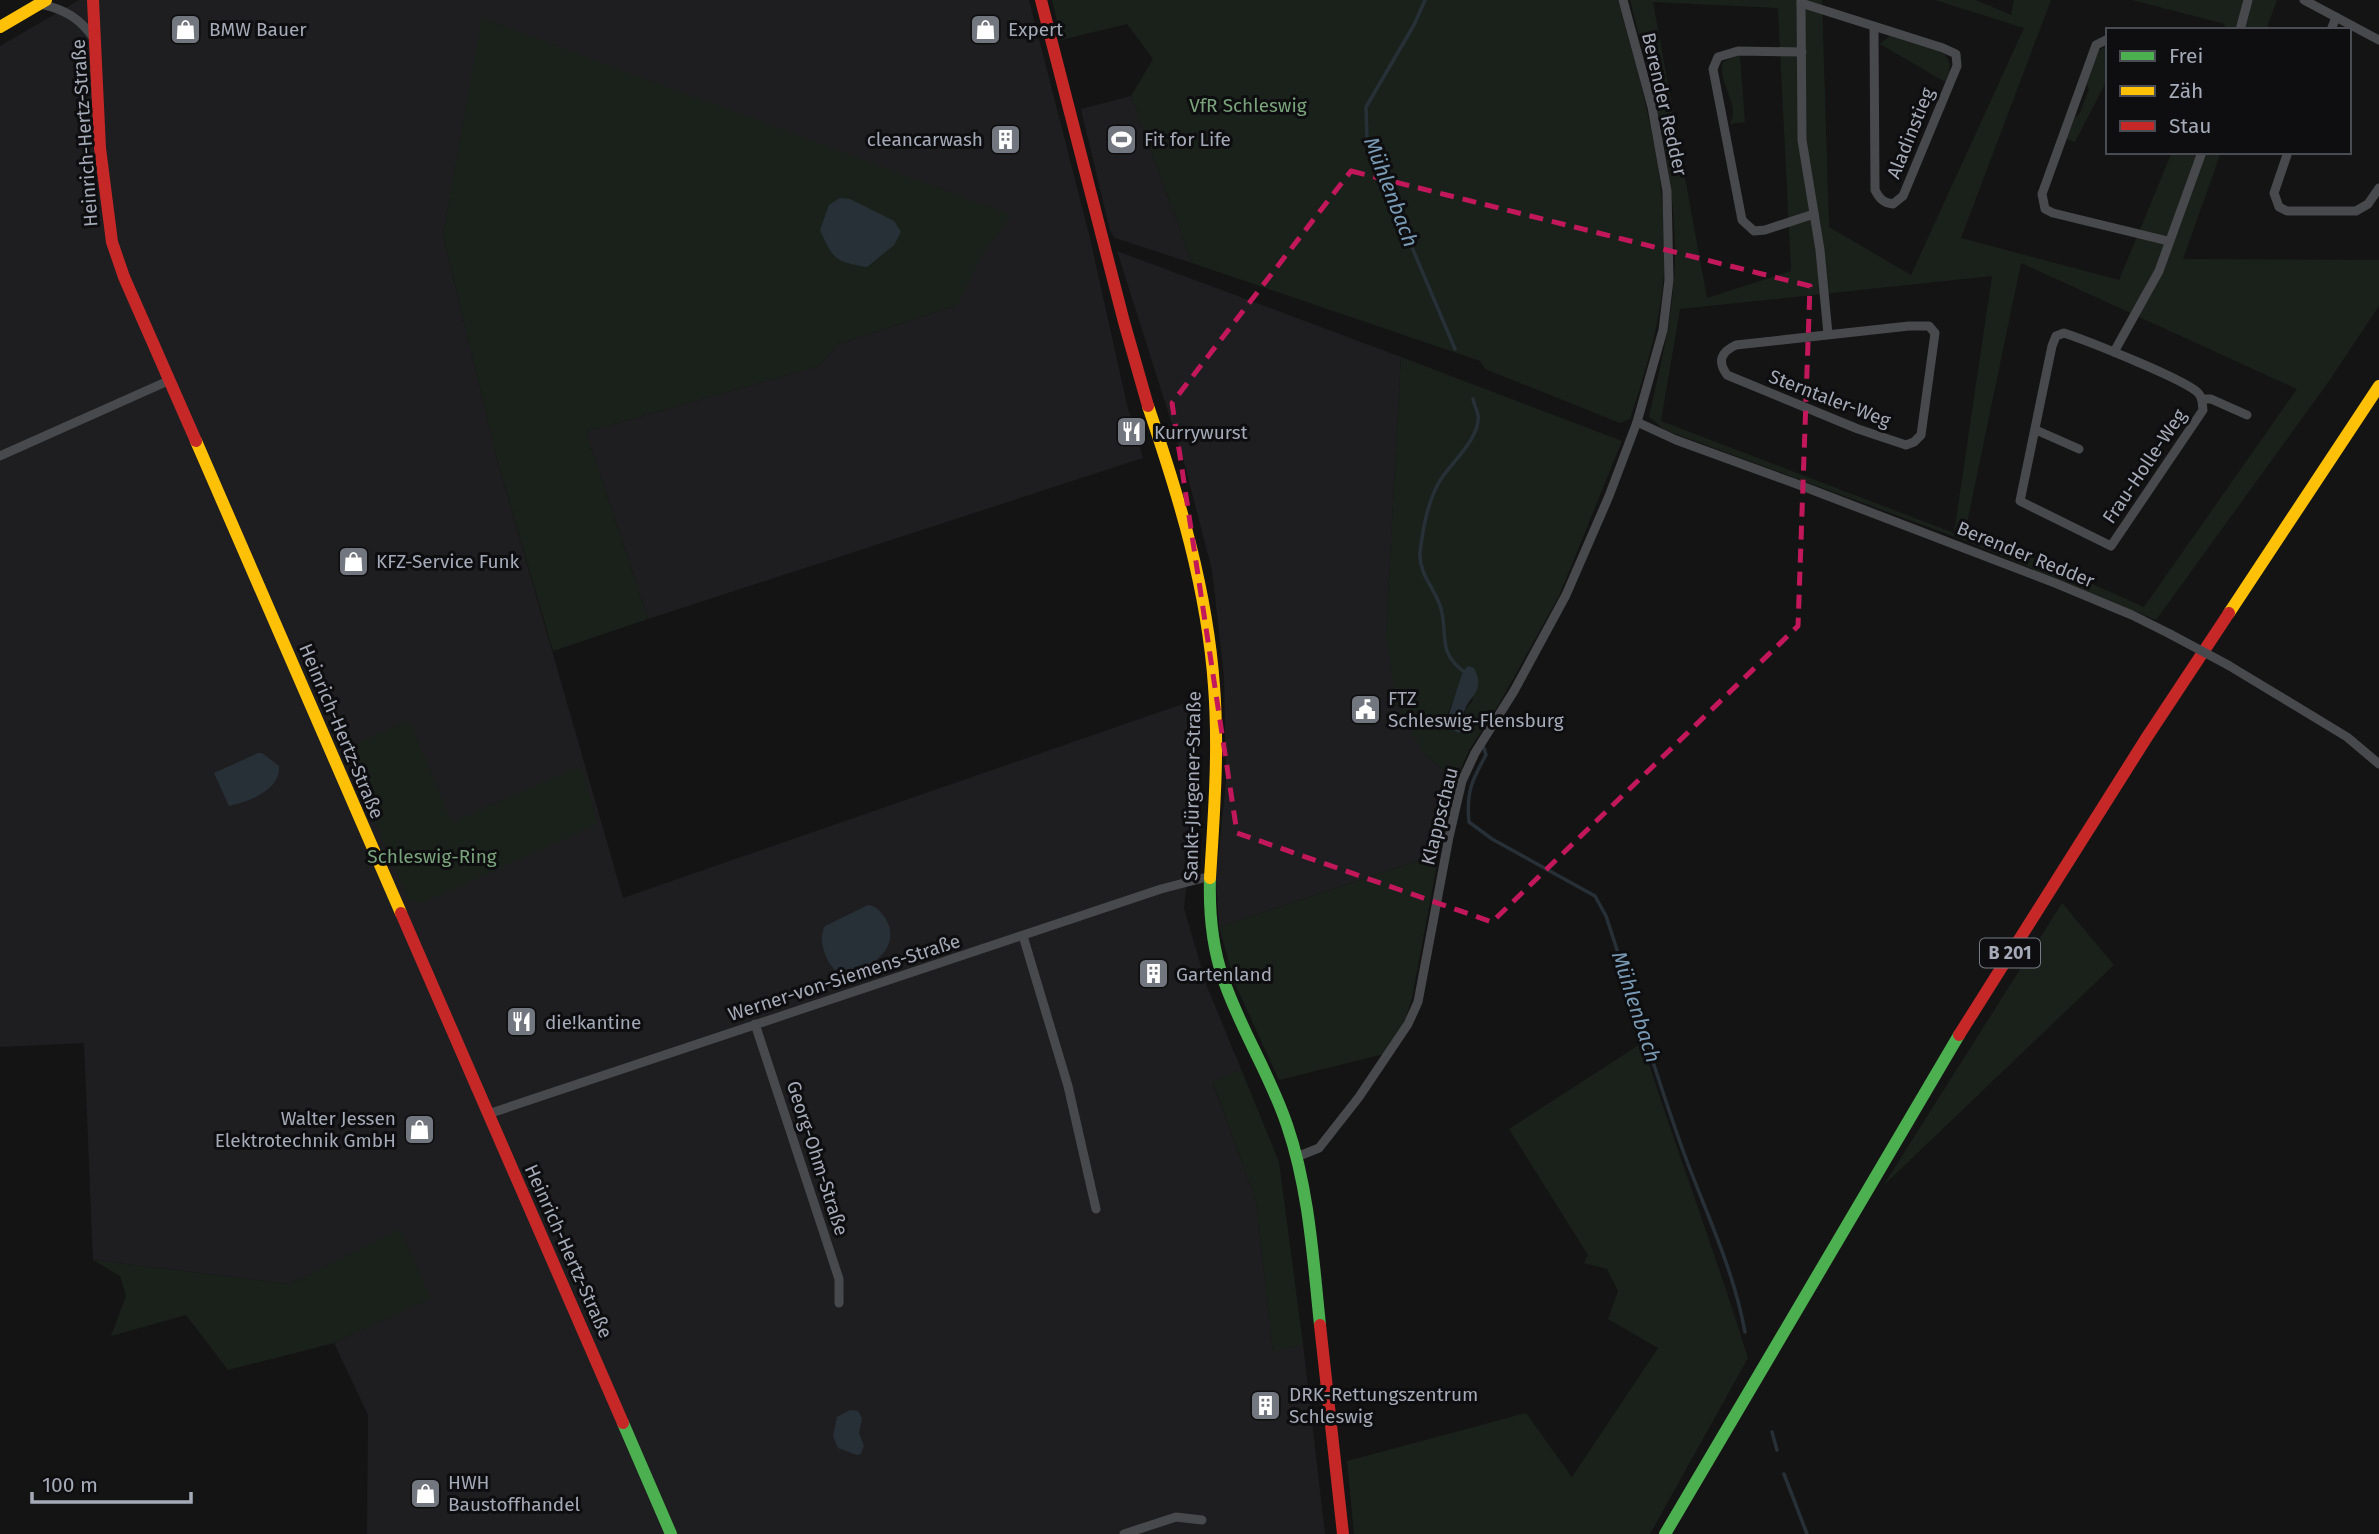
<svg xmlns="http://www.w3.org/2000/svg" width="2379" height="1534" viewBox="0 0 2379 1534" font-family="'Fira Sans',sans-serif">
	<rect width="100%" height="100%" fill="#141414"/>
	<g fill="#1e1e20">
		<polygon points="79,0 1029,0 1090,238 1127,405 1143,458 648,619 586,432 819,366 838,344 955,306 483,18 443,235 497,459 623,898 1197,699 1197,794 1184,908 1206,984 1241,1069 1213,1083 1256,1201 1273,1351 1303,1344 1325,1534 367,1534 368,1415 334,1343 430,1298 400,1230 290,1284 93,1260 84,1043 0,1047 0,46"/>
		<polygon points="1131,96 1192,263 1115,238 1110,231 1081,109"/>
		<polygon points="1117,251 1401,357 1386,635 1423,753 1456,780 1439,854 1219,927 1216,879 1226,780 1224,677 1212,570 1184,462"/>
	</g>
	<g fill="#1a211b" fill-rule="evenodd">
		<path d="M1052,0H1618C1644,94 1676,202 1661,300C1655,341 1643,379 1630,419L1620,423L1485,369L1480,361L1192,263L1131,96L1153,59L1127,24L1061,40Z"/>
		<path d="M1630,0H1822L1829,227L1911,275L2024,28L1935,0H1976L2011,15L2014,0H2051L1961,238L2119,280L2172,152H2221L2183,259L2379,260V306L2329,381L2156,620L1961,539L1665,430L1649,417C1661,363 1675,309 1675,253C1675,166 1651,84 1630,0ZM1653,2L1778,8L1791,271L1707,298ZM2021,263L2297,389L2144,607L1966,528ZM1992,276L1954,533L1661,421L1680,309Z"/>
		<polygon points="2132,0 2277,0 2266,30 2223,30 2225,24"/>
		<polygon points="482,18 1012,215 982,254 958,305 838,344 819,366 586,432 648,619 553,651 497,459 443,235"/>
		<path d="M1890,36L1944,53C1952,63 1951,71 1945,82L1880,44Z"/>
		<polygon points="2108,45 2108,78 2075,142 2066,139 2075,117 2079,115 2089,89 2086,83 2098,51"/>
		<path d="M1734,56H1740L1745,122L1730,124C1741,103 1717,84 1723,62Z"/>
		<path d="M1401,357L1622,441L1559,596L1499,704L1469,750L1456,780L1423,753L1396,704L1386,635ZM1463,671L1473,700L1465,710L1464,727L1446,718L1460,684Z"/>
		<polygon points="409,720 452,822 581,766 598,824 427,901 416,903 408,899 343,749"/>
		<polygon points="1439,854 1412,998 1403,1025 1384,1054 1279,1080 1235,984 1219,927"/>
		<polygon points="2062,903 2114,965 1883,1186"/>
		<path d="M1642,1043C1676,1148 1715,1252 1748,1358L1650,1534H1354L1347,1461L1526,1413L1572,1477L1658,1348L1608,1319L1618,1291L1607,1269L1584,1263L1588,1255L1509,1129Z"/>
		<polygon points="1241,1069 1279,1162 1303,1344 1273,1352 1256,1201 1213,1082"/>
		<polygon points="400,1229 431,1298 334,1343 228,1370 186,1315 111,1336 126,1296 120,1276 93,1260 290,1284"/>
	</g>
	<g fill="#273037">
		<path d="M840,198L850,199L894,221L901,232L894,245L867,267C835,262 833,259 820,230L829,205Z"/>
		<path d="M1468,666L1474,668C1486,691 1470,694 1464,712C1463,718 1464,725 1464,731L1459,733L1445,726L1463,671Z"/>
		<path d="M258,753H262L279,766C281,790 248,802 229,806L214,773Z"/>
		<path d="M868,905C875,906 877,908 882,914C896,930 892,949 874,962C863,970 848,969 835,970C826,961 817,939 825,926Z"/>
		<polygon points="850,1410 858,1411 862,1418 859,1433 864,1446 861,1454 857,1455 838,1448 833,1436 837,1417"/>
	</g>
	<g fill="none" stroke-linecap="round" stroke-linejoin="round">
		<g stroke="#273037" stroke-width="3.5">
			<polyline points="1425,0 1414,25 1366,107 1367,141 1455,349"/>
			<path d="M1463,671C1439,652 1447,639 1442,613C1439,592 1418,576 1420,552C1423,529 1427,505 1438,484C1448,465 1481,439 1478,415C1477,410 1474,404 1473,399"/>
			<polyline points="1464,731 1469,733"/>
			<path d="M1484,748L1486,755C1472,780 1466,792 1469,822L1492,839L1595,896L1606,916C1631,992 1654,1069 1681,1145C1703,1207 1733,1266 1745,1332"/>
			<polyline points="1772,1432 1777,1450"/>
			<polyline points="1784,1474 1807,1534"/>
		</g>
		<g stroke="#48494d" stroke-width="9">
			<polyline points="1801,0 1802,140 1820,250 1828,334"/>
			<polyline points="2304,0 2379,40"/>
			<path d="M1801,3L1943,48L1956,54L1957,66L1903,196L1893,204C1883,203 1879,198 1875,190L1874,26"/>
			<path d="M40,4C65,9 81,19 95,40"/>
			<polyline points="2240,30 2248,0"/>
			<polyline points="2331,30 2336,17"/>
			<polyline points="2108,39 2096,45 2042,194 2045,209 2053,213 2168,241"/>
			<polyline points="1802,52 1738,51 1718,57 1713,69 1742,220 1754,231 1765,230 1814,214"/>
			<polyline points="2288,152 2274,193 2279,207 2287,211 2356,211 2368,204 2379,188"/>
			<path d="M1909,326H1929L1935,333L1921,435L1914,442L1906,445L1858,429L1727,375C1717,361 1721,352 1736,345Z"/>
			<path d="M2064,333C2085,340 2190,381 2199,394C2203,399 2202,404 2203,410L2111,546L2020,501L2052,346L2056,336Z"/>
			<polyline points="2114,352 2159,271 2202,152"/>
			<polyline points="2202,399 2211,399 2247,415"/>
			<polyline points="1637,422 1676,440 1794,483 2055,583 2132,615 2170,634"/>
			<polyline points="2036,430 2079,449"/>
			<polyline points="0,456 168,381"/>
			<polyline points="2228,665 2347,737 2379,764"/>
			<polyline points="1023,936 1068,1086 1096,1209"/>
			<polyline points="755,1024 839,1279 839,1303"/>
			<polyline points="488,1114 1161,889 1211,876"/>
			<polyline points="1299,1156 1319,1148 1359,1097 1408,1024 1418,1002 1449,837 1462,781 1475,753 1514,691 1566,595 1609,496 1637,422 1663,330 1669,280 1667,191 1652,107 1623,0"/>
			<polyline points="1124,1534 1176,1517 1202,1520"/>
		</g>
		<g stroke="#4caf50" stroke-width="12">
			<path d="M1210,878C1209,912 1212,946 1223,978C1240,1029 1270,1074 1287,1125C1309,1189 1313,1258 1320,1325"/>
			<polyline points="623,1423 671,1534"/>
			<polyline points="1665,1534 1959,1035"/>
		</g>
		<g stroke="#ffc107" stroke-width="12">
			<polyline points="0,27 46,0"/>
			<path d="M1148,406C1179,497 1207,588 1214,686C1219,750 1214,814 1210,878"/>
			<polyline points="196,441 401,913"/>
			<polyline points="2229,613 2379,386"/>
		</g>
		<g stroke="#c62828" stroke-width="12">
			<polyline points="93,0 100,148 112,242 124,277 196,441"/>
			<polyline points="1041,0 1124,322 1148,406"/>
			<polyline points="401,913 623,1423"/>
			<polyline points="1959,1035 2147,737 2229,613"/>
			<polyline points="1320,1325 1343,1534"/>
		</g>
		<polyline stroke="#48494d" stroke-width="9" points="2170,634 2228,665"/>
	</g>
	<path fill="none" stroke="#c2185b" stroke-width="5" stroke-dasharray="14 9" stroke-linejoin="round" d="M1351,171L1810,286L1798,626L1492,922L1237,833L1172,403Z"/>
	<defs>
		<symbol id="shop-square" viewBox="-11 -11 22 22"><rect x="-9" y="-9" width="18" height="18" rx="4" fill="#72767e" stroke="#0e0e10"/><path d="M-5-2.5h2.3a2.7 3.5 0 0 1 5.4 0H5L5.5 6h-11ZM-1.5-2.5h3a1.5 2.3 0 0 0-3 0Z" fill="#fff"/></symbol>
		<symbol id="building-square" viewBox="-11 -11 22 22"><rect x="-9" y="-9" width="18" height="18" rx="4" fill="#72767e" stroke="#0e0e10"/><path d="M-4-6H4V6H1V3H-1V6H-4ZM-2.5-4.3h1.7v1.8h-1.7ZM.8-4.3h1.7v1.8H.8ZM-2.5-1h1.7V.8h-1.7ZM.8-1h1.7V.8H.8Z" fill="#fff"/></symbol>
		<symbol id="stadium-square" viewBox="-11 -11 22 22"><rect x="-9" y="-9" width="18" height="18" rx="4" fill="#72767e" stroke="#0e0e10"/><path d="M0-5a6.5 5 0 1 0 0 10a6.5 5 0 1 0 0-10ZM-3.5-1.8h7v3.6h-7Z" fill="#fff"/></symbol>
		<symbol id="restaurant-square" viewBox="-11 -11 22 22"><rect x="-9" y="-9" width="18" height="18" rx="4" fill="#72767e" stroke="#0e0e10"/><path d="M-5-6h1v4h1v-4h1v4h1v-4h1v5L-1.5 .5V6h-2V.5L-5-1ZM5-6V6H3V1.5H1.5Q1.5-4 5-6Z" fill="#fff"/></symbol>
		<symbol id="civic-square" viewBox="-11 -11 22 22"><rect x="-9" y="-9" width="18" height="18" rx="4" fill="#72767e" stroke="#0e0e10"/><path d="M-.6-6.5H3V-4.5H.6V-3L4-1V1h2V6H-6V1h2V-1L-.6-3ZM-1.2 2.5V6h2.4V2.5Z" fill="#fff"/></symbol>
	</defs>
	<g fill-rule="evenodd">
		<use href="#shop-square" x="168" y="12" width="35" height="35"/>
		<use href="#shop-square" x="968" y="12" width="35" height="35"/>
		<use href="#building-square" x="988" y="122" width="35" height="35"/>
		<use href="#stadium-square" x="1104" y="122" width="35" height="35"/>
		<use href="#restaurant-square" x="1114" y="414" width="35" height="35"/>
		<use href="#shop-square" x="336" y="544" width="35" height="35"/>
		<use href="#civic-square" x="1348" y="692" width="35" height="35"/>
		<use href="#building-square" x="1136" y="956" width="35" height="35"/>
		<use href="#restaurant-square" x="504" y="1004" width="35" height="35"/>
		<use href="#shop-square" x="402" y="1112" width="35" height="35"/>
		<use href="#building-square" x="1248" y="1388" width="35" height="35"/>
		<use href="#shop-square" x="408" y="1476" width="35" height="35"/>
	</g>
	<g text-anchor="middle" stroke-width="6" stroke-linejoin="round" paint-order="stroke">
		<rect fill="#0e0e10" stroke="#777b85" stroke-width="2" x="1980" y="938.5" width="60" height="29" rx="5"/>
		<g font-size="18" font-weight="bold" fill="#a4aab7">
			<text x="2010" y="959">B 201</text>
		</g>
		<g font-size="19" fill="#a4aab7" stroke="#0e0e10" text-anchor="start">
			<text x="209" y="36">BMW Bauer</text>
			<text x="1008" y="36">Expert</text>
			<text x="983" y="146" text-anchor="end">cleancarwash</text>
			<text x="1144" y="146">Fit for Life</text>
			<text x="1154" y="439">Kurrywurst</text>
			<text x="376" y="568">KFZ-Service Funk</text>
			<text x="1388" y="705">FTZ<tspan x="1388" dy="22">Schleswig-Flensburg</tspan></text>
			<text x="1176" y="981">Gartenland</text>
			<text x="545" y="1029">die!kantine</text>
			<text x="396" y="1125" text-anchor="end">Walter Jessen<tspan x="396" dy="22">Elektrotechnik GmbH</tspan></text>
			<text x="1289" y="1401">DRK-Rettungszentrum<tspan x="1289" dy="22">Schleswig</tspan></text>
			<text x="448" y="1489">HWH<tspan x="448" dy="22">Baustoffhandel</tspan></text>
		</g>
		<g font-size="19" fill="#a4aab7" stroke="#0e0e10">
			<text transform="translate(1665 104) rotate(77)" y="7">Berender Redder</text>
			<text transform="translate(84 133) rotate(-94)" y="7">Heinrich-Hertz-Straße</text>
			<text transform="translate(1910 133) rotate(-68)" y="7">Aladinstieg</text>
			<text transform="translate(1830 398) rotate(21)" y="7">Sterntaler-Weg</text>
			<text transform="translate(2144 466) rotate(-56)" y="7">Frau-Holle-Weg</text>
			<text transform="translate(2026 554) rotate(22)" y="7">Berender Redder</text>
			<text transform="translate(342 731) rotate(67)" y="7">Heinrich-Hertz-Straße</text>
			<text transform="translate(1192 786) rotate(-89)" y="7">Sankt-Jürgener-Straße</text>
			<text transform="translate(1439 816) rotate(-76)" y="7">Klappschau</text>
			<text transform="translate(844 977) rotate(-18)" y="7">Werner-von-Siemens-Straße</text>
			<text transform="translate(818 1158) rotate(72)" y="7">Georg-Ohm-Straße</text>
			<text transform="translate(569 1251) rotate(66)" y="7">Heinrich-Hertz-Straße</text>
		</g>
		<g font-size="19" fill="#79a37b" stroke="#0e0e10">
			<text x="1248" y="112">VfR Schleswig</text>
			<text x="432" y="863">Schleswig-Ring</text>
		</g>
		<g font-size="21" font-style="italic" fill="#789ab4" stroke="#0e0e10">
			<text transform="translate(1391 192) rotate(69)" y="7">Mühlenbach</text>
			<text transform="translate(1636 1007) rotate(72)" y="7">Mühlenbach</text>
		</g>
	</g>
	<rect x="2106" y="28" width="245" height="126" fill="#0e0e10" stroke="#4a4c53" stroke-width="2"/>
	<rect x="2120" y="51" width="35" height="10" fill="#4caf50" stroke="#4a4c53" stroke-width="2"/>
	<text x="2169" y="63" font-size="21" fill="#a4aab7">Frei</text>
	<rect x="2120" y="86" width="35" height="10" fill="#ffc107" stroke="#4a4c53" stroke-width="2"/>
	<text x="2169" y="98" font-size="21" fill="#a4aab7">Zäh</text>
	<rect x="2120" y="121" width="35" height="10" fill="#c62828" stroke="#4a4c53" stroke-width="2"/>
	<text x="2169" y="133" font-size="21" fill="#a4aab7">Stau</text>
	<path d="M32 1492v10h159v-10" fill="none" stroke="#a4aab7" stroke-width="3.5"/>
	<text x="42" y="1492" font-size="21" fill="#a4aab7" stroke="#0e0e10" stroke-width="5" paint-order="stroke">100 m</text>
</svg>
